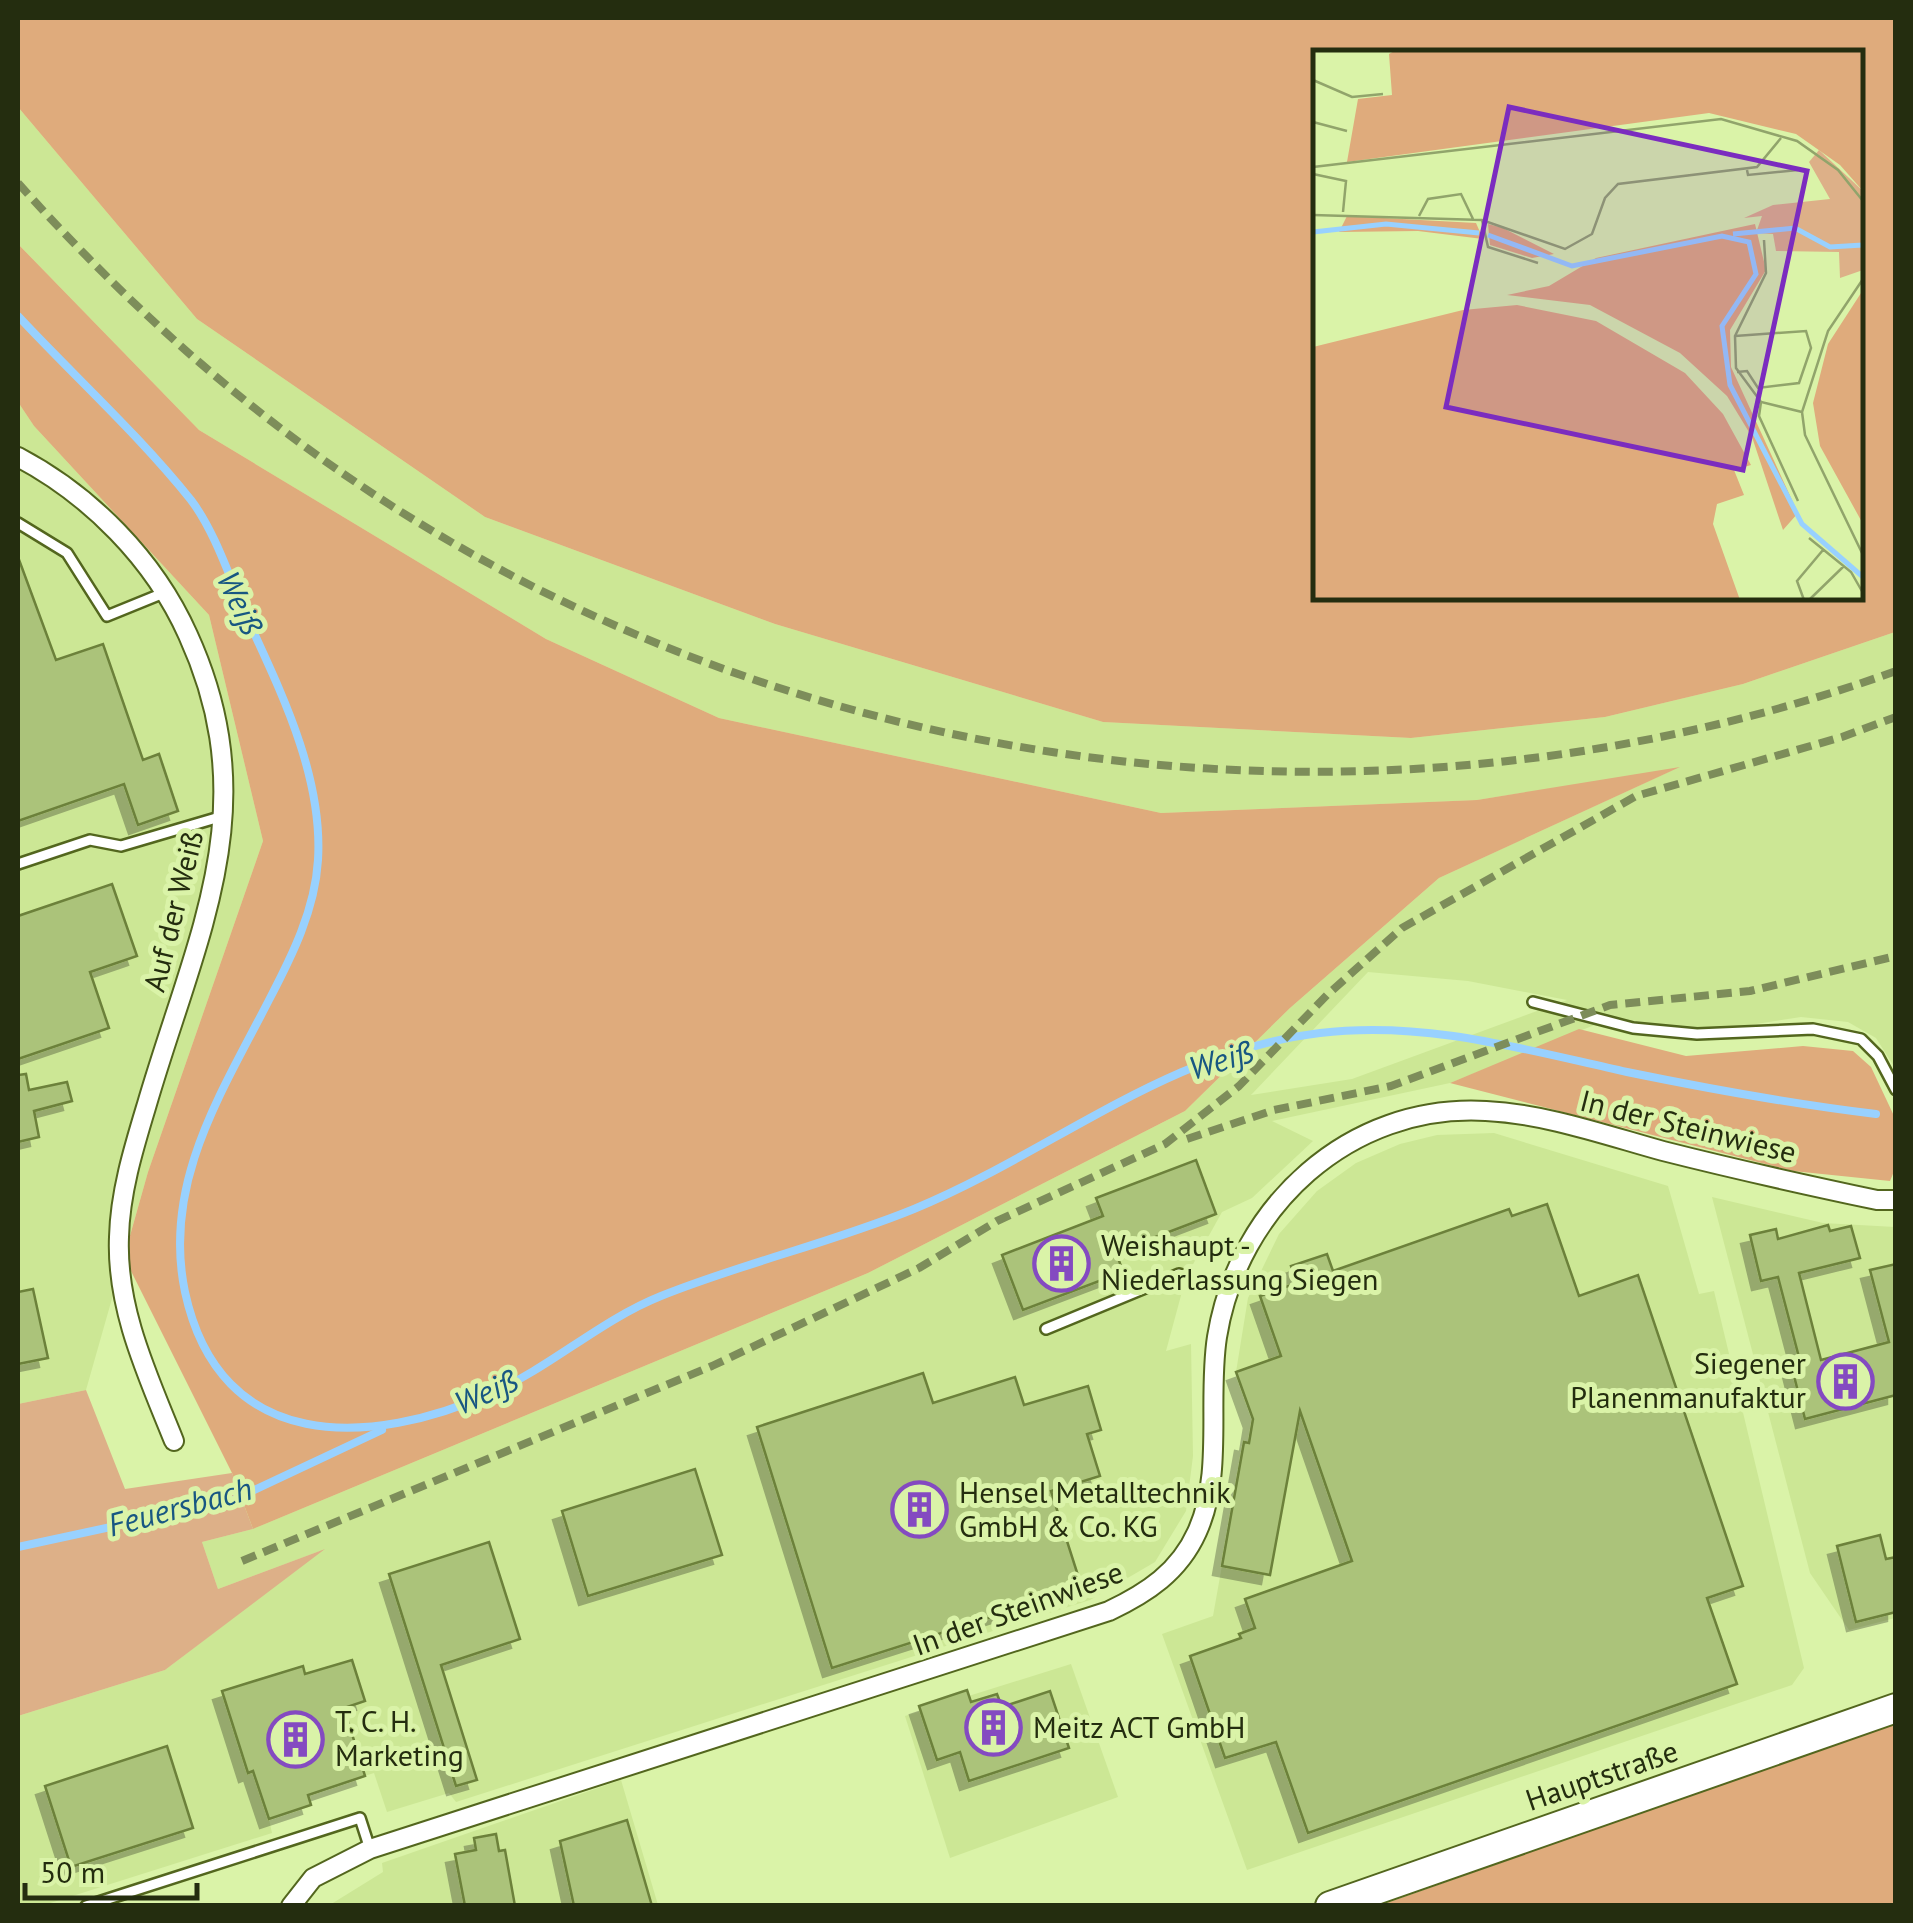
<svg xmlns="http://www.w3.org/2000/svg" width="1913" height="1923" viewBox="0 0 1913 1923" font-family="'PT Sans',sans-serif">
	<defs>
		<filter id="shadow"><feDropShadow dx="-9" dy="9" stdDeviation="0" flood-color="#0004"/></filter>
	</defs>
	<rect width="100%" height="100%" fill="#daf3a8"/>
	<g fill="#cce795" fill-rule="evenodd">
		<path d="M18,107L197,319L485,517L775,624L1103,722L1411,738L1605,717L1743,684L1895,632V1068L1876,1038L1848,1022L1801,1017L1724,1029L1667,1027L1612,1018L1450,1083L1272,1121L1313,1141L1252,1198L1222,1212L1186,1277L1166,1351L1191,1344L1193,1456L1186,1511L1155,1562L1090,1600L456,1802L449,1793L387,1812L374,1773L308,1794L311,1805L269,1819L272,1833L44,1905H18V1716L165,1670L320,1551L218,1589L202,1542L253,1529L868,1273L1185,1111L1290,1008L1439,878L1675,769L1477,800L1161,813L719,718L546,639L199,430L18,244ZM1368,972L1468,981L1567,1000L1352,1079L1251,1095Z"/>
		<polygon points="18,402 34,426 209,615 263,841 148,1172 86,1390 18,1404"/>
		<polygon points="1494,1133 1668,1186 1699,1294 1714,1291 1804,1668 1792,1685 1247,1870 1162,1634 1213,1616 1244,1442 1249,1443 1254,1424 1236,1372 1248,1298 1279,1234 1317,1191 1356,1163 1400,1144 1437,1135"/>
		<polygon points="1712,1197 1823,1223 1895,1227 1895,1618 1849,1630 1810,1573"/>
		<polygon points="1071,1664 1118,1797 950,1858 905,1716"/>
		<polygon points="621,1780 658,1905 328,1906 383,1872 382,1863"/>
	</g>
	<polygon fill="#ddb088" points="86,1390 125,1489 232,1473 253,1529 202,1542 218,1589 325,1549 165,1670 18,1716 18,1404"/>
	<g fill="#dfab7c" fill-rule="evenodd">
		<path d="M18,18H1895V632L1743,684L1605,717L1411,738L1103,722L775,624L485,517L197,319L18,107ZM1316,52H1860V598H1316Z"/>
		<polygon points="18,244 199,430 546,639 719,718 1161,813 1477,800 1680,767 1439,878 1290,1008 1185,1111 868,1273 253,1529 232,1473 124,1257 148,1172 263,841 209,615 34,426 18,402"/>
		<polygon points="1579,1029 1686,1056 1803,1046 1853,1051 1871,1067 1895,1118 1895,1169 1890,1181 1793,1171 1450,1083"/>
		<polygon points="1895,1723 1895,1905 1381,1905"/>
	</g>
	<g fill="none" stroke-linecap="round" stroke-linejoin="round">
		<g stroke="#98d1ff" stroke-width="8">
			<path d="M18,316C75,377 139,435 191,500C216,533 231,582 248,620C282,694 323,777 318,860C315,910 292,956 269,1000C222,1092 162,1183 185,1292C220,1454 370,1448 494,1392C552,1366 601,1320 661,1296C743,1263 831,1243 914,1209C1052,1152 1167,1051 1320,1033C1425,1020 1526,1050 1627,1072C1710,1089 1792,1104 1876,1114"/>
			<polyline points="18,1547 231,1501 382,1430"/>
		</g>
	</g>
	<g fill="#abc37a" stroke="#6c813a" stroke-width="2.5" filter="url(#shadow)">
		<polygon points="18,557 56,660 103,644 143,760 159,754 178,811 138,825 124,784 18,821"/>
		<polygon points="112,884 137,956 90,972 109,1028 18,1059 18,916"/>
		<polygon points="26,1074 29,1090 67,1082 72,1101 34,1111 39,1137 18,1142 18,1075"/>
		<polygon points="1196,1160 1216,1214 1116,1252 1123,1272 1023,1310 1002,1255 1103,1216 1096,1198"/>
		<polygon points="1547,1204 1579,1296 1638,1275 1743,1586 1707,1598 1737,1684 1308,1833 1276,1742 1225,1758 1190,1656 1241,1638 1239,1634 1255,1628 1245,1599 1352,1561 1300,1411 1270,1575 1222,1566 1244,1442 1249,1443 1253,1419 1236,1372 1281,1356 1260,1296 1297,1283 1291,1266 1327,1254 1333,1271 1509,1209 1512,1216"/>
		<polygon points="1828,1225 1830,1231 1851,1226 1860,1258 1799,1273 1821,1360 1889,1342 1870,1270 1896,1264 1896,1395 1805,1419 1792,1368 1801,1365 1778,1277 1761,1281 1750,1235 1776,1229 1778,1239"/>
		<polygon points="33,1289 48,1358 18,1364 18,1292"/>
		<polygon points="923,1373 933,1403 1015,1377 1024,1405 1088,1386 1101,1430 1087,1434 1100,1476 1051,1491 1082,1588 832,1668 757,1427"/>
		<polygon points="695,1469 722,1555 588,1596 562,1511"/>
		<polygon points="1880,1535 1886,1559 1896,1557 1896,1612 1856,1622 1837,1546"/>
		<polygon points="489,1542 520,1639 441,1665 477,1780 456,1786 389,1574"/>
		<polygon points="352,1660 365,1701 344,1708 365,1776 308,1795 311,1805 269,1819 253,1771 248,1773 222,1691 303,1666 305,1674"/>
		<polygon points="967,1690 971,1702 997,1694 1002,1707 1050,1691 1069,1748 969,1781 960,1752 937,1760 919,1706"/>
		<polygon points="167,1746 193,1828 71,1867 45,1786"/>
		<polygon points="627,1820 652,1906 574,1906 560,1841"/>
		<polygon points="496,1834 499,1851 505,1850 515,1906 465,1906 455,1854 476,1850 474,1838"/>
	</g>
	<g fill="none" stroke-linecap="round" stroke-linejoin="round">
		<defs>
			<g id="lane">
				<polyline points="18,523 67,553 107,616 166,592"/>
				<polyline points="18,864 90,840 121,846 223,816"/>
				<polyline points="1533,1002 1633,1028 1697,1034 1813,1029 1861,1039 1878,1056 1896,1090"/>
				<polyline points="1046,1329 1179,1274 1228,1288"/>
				<polyline points="86,1906 360,1818 370,1849"/>
			</g>
			<g id="street">
				<path d="M18,457C90,495 154,559 188,635C267,808 196,936 147,1104C134,1147 120,1192 119,1237C116,1309 148,1376 174,1441"/>
				<path d="M291,1906L313,1878L370,1849L1109,1611C1147,1593 1179,1572 1197,1532C1224,1473 1207,1401 1217,1337C1238,1207 1349,1103 1486,1111C1546,1114 1605,1135 1663,1151C1734,1169 1806,1185 1877,1200H1896"/>
			</g>
			<polyline id="secondary" points="1330,1906 1896,1708"/>
		</defs>
		<use href="#lane" stroke="#53661e" stroke-width="14"/>
		<use href="#street" stroke="#53661e" stroke-width="22"/>
		<use href="#secondary" stroke="#53661e" stroke-width="32"/>
		<use href="#lane" stroke="#fff" stroke-width="9"/>
		<use href="#street" stroke="#fff" stroke-width="18"/>
		<use href="#secondary" stroke="#fff" stroke-width="28"/>
		<g stroke="#7d8d5a" stroke-width="8" stroke-dasharray="15 8" stroke-linecap="butt">
			<path d="M18,183C106,281 200,370 307,448C761,780 1369,861 1896,671"/>
			<polyline points="1187,1139 1274,1110 1391,1086 1610,1005 1750,991 1896,956"/>
			<polyline points="242,1561 712,1366 919,1268 997,1221 1165,1144 1239,1086 1327,995 1402,928 1636,796 1842,737 1896,717"/>
		</g>
	</g>
	<defs>
		<symbol id="building-ring" viewBox="-11 -11 22 22"><circle r="9.5" fill="#daf3a8" stroke="#844ac1" stroke-width="1.5"/><path d="M-4-6H4V6H1V3H-1V6H-4ZM-2.5-4.3h1.7v1.8h-1.7ZM.8-4.3h1.7v1.8H.8ZM-2.5-1h1.7V.8h-1.7ZM.8-1h1.7V.8H.8Z" fill="#844ac1"/></symbol>
	</defs>
	<g fill-rule="evenodd">
		<use href="#building-ring" x="1030" y="1232" width="63" height="63"/>
		<use href="#building-ring" x="1814" y="1350" width="63" height="63"/>
		<use href="#building-ring" x="888" y="1478" width="63" height="63"/>
		<use href="#building-ring" x="962" y="1696" width="63" height="63"/>
		<use href="#building-ring" x="264" y="1708" width="63" height="63"/>
	</g>
	<g text-anchor="middle" stroke-width="10" stroke-linejoin="round" paint-order="stroke">
		<g font-size="30" fill="#242d0f" stroke="#daf3a8">
			<text transform="translate(174 911) rotate(-76)" y="10">Auf der Weiß</text>
			<text transform="translate(1688 1127) rotate(14)" y="10">In der Steinwiese</text>
			<text transform="translate(1018 1609) rotate(-20)" y="10">In der Steinwiese</text>
			<text transform="translate(1602 1776) rotate(-19)" y="10">Hauptstraße</text>
		</g>
		<g font-size="30" fill="#242d0f" stroke="#daf3a8" text-anchor="start">
			<text x="1101" y="1256">Weishaupt -<tspan x="1101" dy="34">Niederlassung Siegen</tspan></text>
			<text x="1806" y="1374" text-anchor="end">Siegener<tspan x="1806" dy="34">Planenmanufaktur</tspan></text>
			<text x="959" y="1503">Hensel Metalltechnik<tspan x="959" dy="34">GmbH &amp; Co. KG</tspan></text>
			<text x="335" y="1732">T. C. H.<tspan x="335" dy="34">Marketing</tspan></text>
			<text x="1033" y="1738">Meitz ACT GmbH</text>
		</g>
		<g font-size="32" font-style="italic" fill="#185782" stroke="#daf3a8">
			<text transform="translate(240 603) rotate(65)" y="11">Weiß</text>
			<text transform="translate(1221 1060) rotate(-17)" y="11">Weiß</text>
			<text transform="translate(486 1392) rotate(-24)" y="11">Weiß</text>
			<text transform="translate(180 1507) rotate(-15)" y="11">Feuersbach</text>
		</g>
	</g>
	<g transform="translate(1313 50)">
		<rect width="550" height="550" fill="#daf3a8"/>
		<path d="M506,100L550,141V220L527,228L526,202L463,201L460,184L443,183L449,166L431,168L460,155L517,149L496,112Z" fill="#ddb088"/>
		<path d="M83,0H550V141L527,115L483,84L396,63L34,112L45,49L79,45L76,4ZM34,166L163,173L170,189L105,181L26,182ZM175,174L190,178L241,204L219,208L177,195ZM442,174L453,220L417,280L418,317L485,463L470,480L439,387L414,346L367,303L277,255L194,245L236,236L283,208ZM550,240V474L507,396L500,353L515,294ZM204,255L283,271L372,323L410,364L438,415L421,420L431,445L404,454L400,474L427,550H0V297L150,260Z" fill="#dfab7c"/>
		<path fill="none" stroke="#98d1ff" stroke-width="5" d="M0,182L73,174L166,183M420,184L482,178L517,197L550,195M175,185L259,216L409,186L436,192L443,224L409,276L417,335L489,474L550,527"/>
		<path fill="none" stroke="#91a46b" stroke-width="2.5" d="M0,30L39,47L70,44M0,72L34,81M0,117L408,69L484,91L525,120L550,151M434,120L435,125L485,120M0,124L33,131L30,162M0,165L169,170L252,199L279,184L292,148L305,134L444,117L468,88M106,166L115,149L148,144L160,169M169,170L175,197L225,213M451,190L453,223L422,286L423,318L448,352L489,362M550,229L515,281L489,362L492,385L550,505M422,286L493,281L498,298L486,333L445,338L434,321L424,322M448,352L446,366L485,451M496,488L538,522L550,543M491,550L484,531L510,500M496,550L531,516"/>
		<path fill="#7b2cbf" fill-opacity="0.15" stroke="#7b2cbf" stroke-width="5" d="M196,57L494,121L430,420L133,357Z"/>
		<rect width="550" height="550" fill="none" stroke="#242d0f" stroke-width="5"/>
	</g>
	<rect width="1913" height="1923" fill="none" stroke="#242d0f" stroke-width="40"/>
	<path d="M25 1883v15h172v-15" fill="none" stroke="#242d0f" stroke-width="5"/>
	<text x="40" y="1883" font-size="30" fill="#242d0f" stroke="#daf3a8" stroke-width="8" paint-order="stroke">50 m</text>
</svg>
